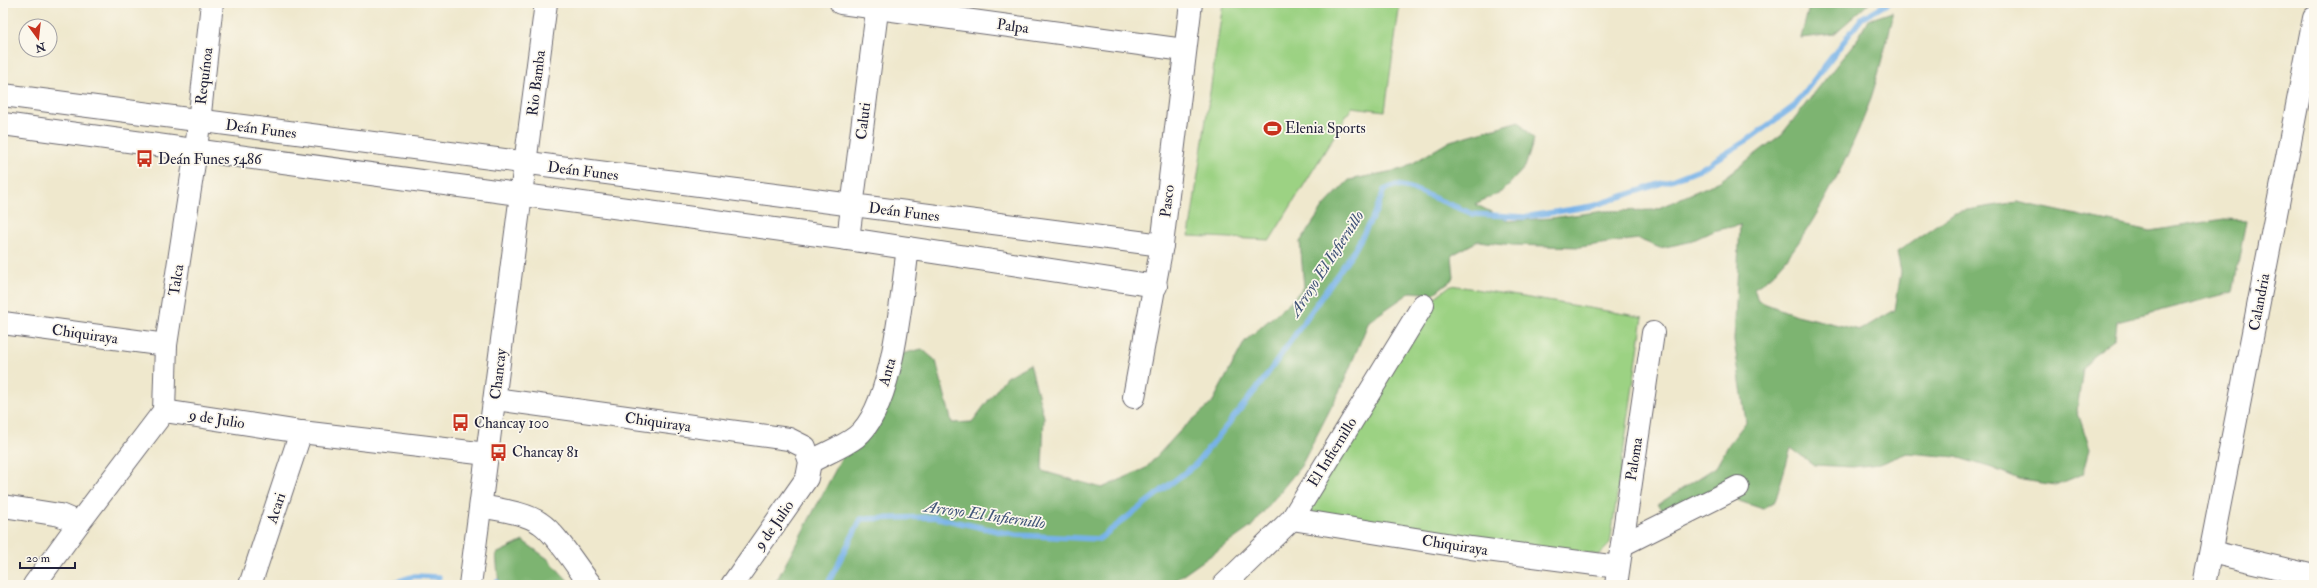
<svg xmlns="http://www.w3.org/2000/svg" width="2317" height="588" viewBox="0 0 2317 588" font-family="'IM FELL Double Pica',serif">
	<rect width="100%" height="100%" fill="#fbf7ec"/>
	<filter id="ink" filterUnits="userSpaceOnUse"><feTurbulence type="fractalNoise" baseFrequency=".025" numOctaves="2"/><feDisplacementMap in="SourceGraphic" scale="8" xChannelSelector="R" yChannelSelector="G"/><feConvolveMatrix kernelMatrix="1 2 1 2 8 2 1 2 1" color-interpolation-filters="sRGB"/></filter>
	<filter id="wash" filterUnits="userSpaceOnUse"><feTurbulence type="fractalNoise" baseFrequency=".012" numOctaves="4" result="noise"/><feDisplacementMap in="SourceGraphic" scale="16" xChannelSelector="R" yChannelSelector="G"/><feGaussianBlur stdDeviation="0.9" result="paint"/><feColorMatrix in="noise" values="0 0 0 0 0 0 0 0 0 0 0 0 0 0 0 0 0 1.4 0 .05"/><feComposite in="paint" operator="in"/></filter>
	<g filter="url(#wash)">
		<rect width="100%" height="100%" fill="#efe8cd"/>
		<g fill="#9cd283" stroke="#5f7a5f">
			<polygon points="1223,3 1400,3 1385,111 1352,107 1270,240 1189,236"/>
			<polygon points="1451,285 1643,317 1610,544 1599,555 1317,516 1307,510 1430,301"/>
		</g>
		<g fill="#7db471" stroke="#506b56">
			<polygon points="1810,3 1869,3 1834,34 1801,38"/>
			<path d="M1892,12V21C1884,51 1877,83 1866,112C1848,158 1797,266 1754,288L1758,301L1796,315L1860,330L1895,310L1901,272L1897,252L1955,212L2017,202L2150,231L2224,219L2246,220L2233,292L2117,322L2115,339L2092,356L2083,369L2077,410L2090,449L2083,474L2056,485L2022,480L1992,468L1956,457L1907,453L1879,464L1853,467L1814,465L1791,448L1775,502L1763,509L1727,497L1669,514L1657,505L1716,467L1729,444L1746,422L1734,340L1740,225L1713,231L1689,242L1660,248L1638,239L1580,247L1513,245L1478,241L1452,255L1454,278L1433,294L1411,292L1369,321L1343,384L1301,466L1251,527L1169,585H773L778,578L846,450L901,354L922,349L936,361L952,423L972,422L1006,377L1030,364L1044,417L1042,471L1102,488L1146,468L1181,430L1212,403L1245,341L1292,300L1304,287L1300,242L1324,206L1349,180L1403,169L1450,141L1519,121L1534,139L1525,167L1503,191L1475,204L1509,221L1551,218L1604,211L1654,210L1720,181L1782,134L1858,38L1868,20Z"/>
			<polygon points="523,541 548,559 572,585 499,585 496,554"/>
		</g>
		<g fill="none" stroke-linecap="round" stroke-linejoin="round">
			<g stroke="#77b2e8" stroke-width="5.5">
				<polyline points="497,582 500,585"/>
				<polyline points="386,585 414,576 439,577"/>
				<polyline points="827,585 861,519 934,517 1015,535 1099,539 1196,464 1262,382 1355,249 1376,211 1384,190 1396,185 1410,188 1473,214 1524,217 1593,206 1674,179 1702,168 1749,139 1793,107 1862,18 1888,3"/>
			</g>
		</g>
	</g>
	<g filter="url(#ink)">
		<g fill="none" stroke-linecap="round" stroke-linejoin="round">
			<defs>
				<g id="minor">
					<polyline points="841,3 1184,50"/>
					<polyline points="3,95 1162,245"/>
					<polyline points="3,124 848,239 1156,286"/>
					<polyline points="848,239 878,3"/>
					<polyline points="3,323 166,345"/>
					<polyline points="1134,397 1162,245 1191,3"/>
					<polyline points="495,399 789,439 805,447 810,462 807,478 732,585"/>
					<polyline points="164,411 166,345 196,150 212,3"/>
					<path d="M810,462C824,454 843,447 856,437C894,407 901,296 908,248"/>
					<polyline points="3,506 60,515 79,523 164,411 301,432 487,454"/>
					<path d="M481,506C499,510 524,512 540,523C557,534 577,568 591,585"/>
					<polyline points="1292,519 1471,548 1618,567"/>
					<polyline points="1622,545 1738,487"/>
					<polyline points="2211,552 2314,576"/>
					<polyline points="34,585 79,523"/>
					<polyline points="250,585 301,432"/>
					<polyline points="1224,585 1292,519 1423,305"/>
					<polyline points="1616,585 1653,333"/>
					<polyline points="2204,585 2314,18"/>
				</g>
				<polyline id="major" points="470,585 546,3"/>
			</defs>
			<use href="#minor" stroke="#6a676e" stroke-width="24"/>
			<use href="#major" stroke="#6a676e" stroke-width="24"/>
			<use href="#minor" stroke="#fff" stroke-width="22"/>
			<use href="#major" stroke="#fff" stroke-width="22"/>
		</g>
	</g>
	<defs>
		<symbol id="stadium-bare" viewBox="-9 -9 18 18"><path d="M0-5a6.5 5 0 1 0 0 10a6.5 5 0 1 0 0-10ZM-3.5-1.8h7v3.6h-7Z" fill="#c8321e" stroke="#fbf7ec" stroke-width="2.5" paint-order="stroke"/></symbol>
		<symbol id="bus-bare" viewBox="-9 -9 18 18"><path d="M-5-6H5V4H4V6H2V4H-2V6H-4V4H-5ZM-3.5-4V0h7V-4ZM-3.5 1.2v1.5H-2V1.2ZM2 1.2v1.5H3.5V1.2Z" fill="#c8321e" stroke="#fbf7ec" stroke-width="2.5" paint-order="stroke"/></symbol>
	</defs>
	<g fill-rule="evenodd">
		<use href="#stadium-bare" x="1260" y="116" width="25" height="25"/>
		<use href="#bus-bare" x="132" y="146" width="25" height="25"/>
		<use href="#bus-bare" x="448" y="410" width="25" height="25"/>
		<use href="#bus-bare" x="486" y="440" width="25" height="25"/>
	</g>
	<g text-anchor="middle" stroke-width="3.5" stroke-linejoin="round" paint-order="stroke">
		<g font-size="15" fill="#22223b" stroke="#fbf7ec">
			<text transform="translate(1013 26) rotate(8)" y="5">Palpa</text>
			<text transform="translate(204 76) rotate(-83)" y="5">Requínoa</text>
			<text transform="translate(536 83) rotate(-83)" y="5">Rio Bamba</text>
			<text transform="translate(863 121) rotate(-83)" y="5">Caluti</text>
			<text transform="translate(261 129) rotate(7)" y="5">Deán Funes</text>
			<text transform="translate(583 171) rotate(7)" y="5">Deán Funes</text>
			<text transform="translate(1167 201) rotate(-83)" y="5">Pasco</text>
			<text transform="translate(904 212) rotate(7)" y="5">Deán Funes</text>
			<text transform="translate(176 280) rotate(-81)" y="5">Talca</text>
			<text transform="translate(2259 302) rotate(-79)" y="5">Calandria</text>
			<text transform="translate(85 334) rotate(8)" y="5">Chiquiraya</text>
			<text transform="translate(887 372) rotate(-74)" y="5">Anta</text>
			<text transform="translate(498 374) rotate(-83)" y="5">Chancay</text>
			<text transform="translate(217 419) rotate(9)" y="5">9 de Julio</text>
			<text transform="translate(658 422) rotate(8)" y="5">Chiquiraya</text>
			<text transform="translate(1332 452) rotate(-58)" y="5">El Infiernillo</text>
			<text transform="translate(1634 459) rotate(-81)" y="5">Paloma</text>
			<text transform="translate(276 508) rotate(-72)" y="5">Acari</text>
			<text transform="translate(774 525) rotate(-55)" y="5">9 de Julio</text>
			<text transform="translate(1455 545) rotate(9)" y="5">Chiquiraya</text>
		</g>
		<g font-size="15" fill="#22223b" stroke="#fbf7ec" text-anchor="start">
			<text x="1285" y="133">Elenia Sports</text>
			<text x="158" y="164">Deán Funes 5486</text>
			<text x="474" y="428">Chancay 100</text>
			<text x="512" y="457">Chancay 81</text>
		</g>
		<g font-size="16" font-style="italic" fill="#405478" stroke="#fbf7ec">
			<text transform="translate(1326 263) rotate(-57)" y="6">Arroyo El Infiernillo</text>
			<text transform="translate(985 514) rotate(8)" y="6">Arroyo El Infiernillo</text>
		</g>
	</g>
	<rect width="2317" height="588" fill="none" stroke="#fbf7ec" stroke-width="16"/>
	<g transform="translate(38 38) rotate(165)"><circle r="19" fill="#fbf7ec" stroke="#a4a2a5"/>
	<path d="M0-3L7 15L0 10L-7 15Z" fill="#c8321e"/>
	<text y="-6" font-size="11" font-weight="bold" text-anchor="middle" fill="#22223b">N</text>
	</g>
	<path d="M20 562v6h55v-6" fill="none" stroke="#22223b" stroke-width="2"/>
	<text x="26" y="562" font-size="12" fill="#22223b" stroke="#fbf7ec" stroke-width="3" paint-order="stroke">20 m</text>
</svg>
